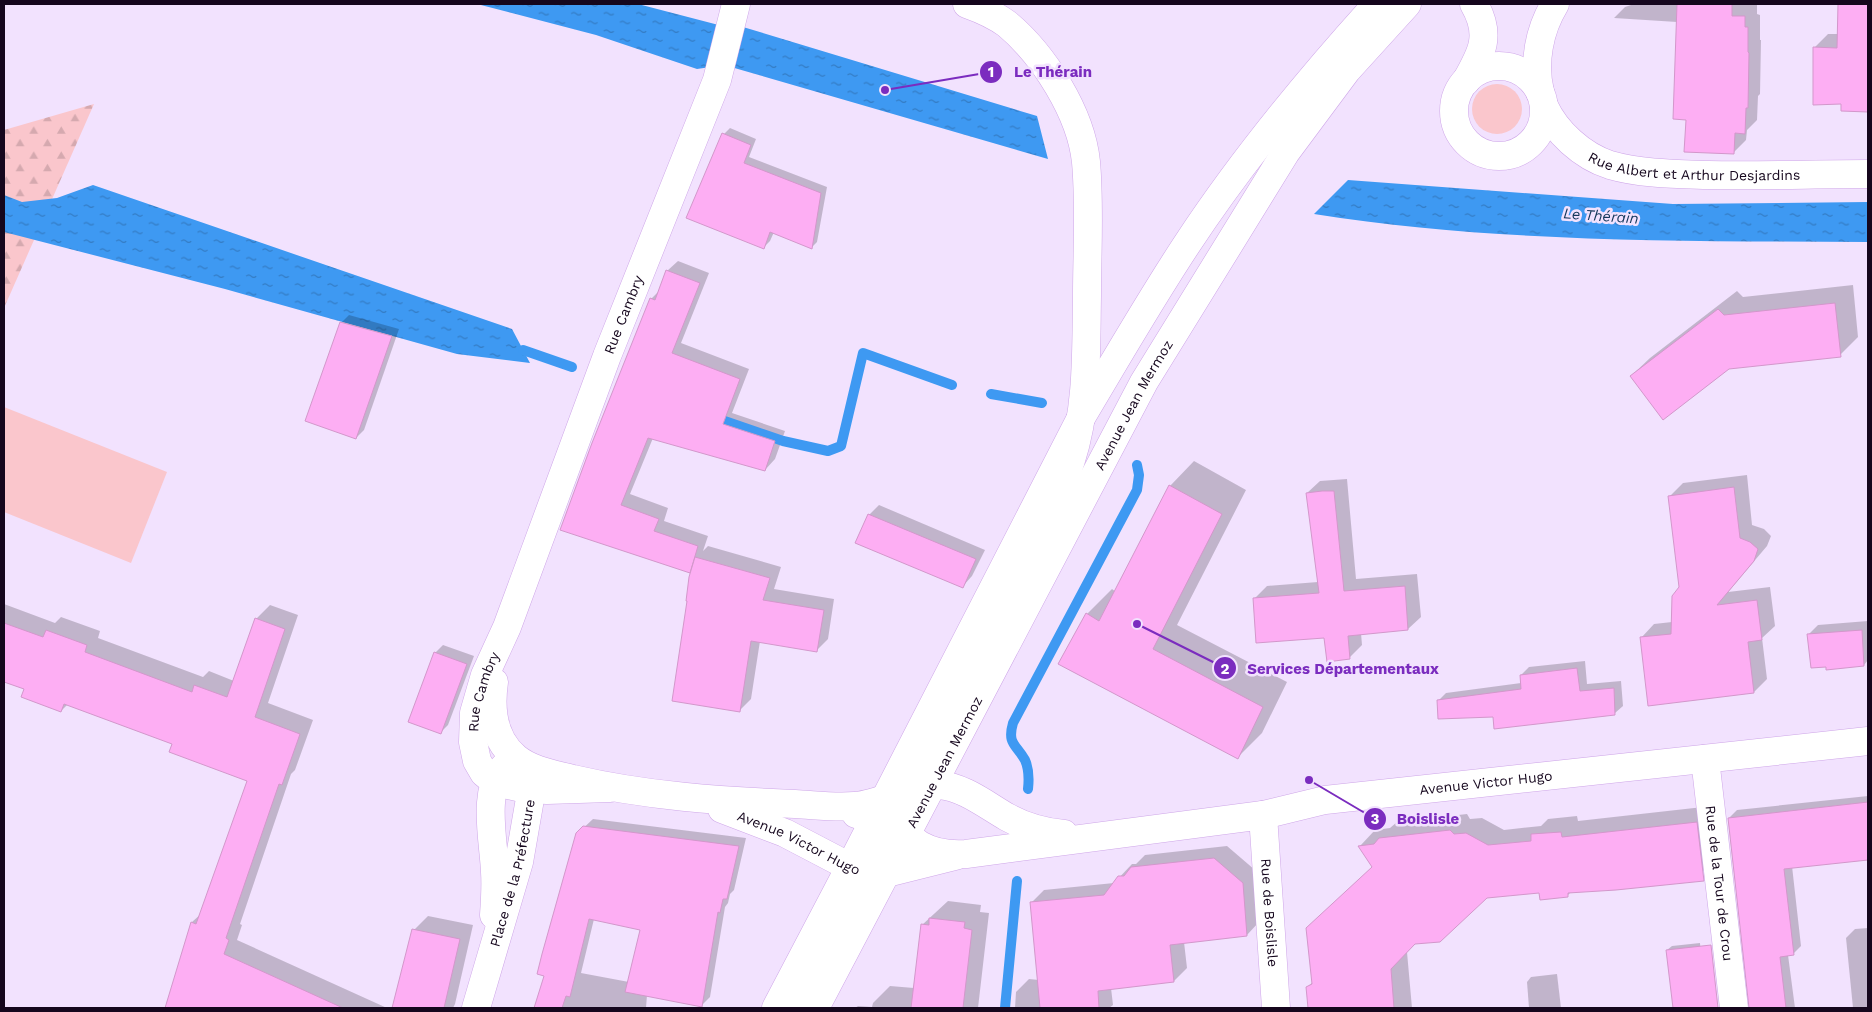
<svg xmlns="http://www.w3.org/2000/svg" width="1872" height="1012" viewBox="0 0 1872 1012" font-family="'Work Sans',sans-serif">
	<defs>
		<pattern id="forest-firs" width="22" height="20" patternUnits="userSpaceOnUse" patternTransform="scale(1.25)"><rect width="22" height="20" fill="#fac6cc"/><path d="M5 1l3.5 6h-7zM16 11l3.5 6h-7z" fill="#d5a9af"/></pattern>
		<pattern id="water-ripples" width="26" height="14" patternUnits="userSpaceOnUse" patternTransform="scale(1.25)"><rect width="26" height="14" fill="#3e99f2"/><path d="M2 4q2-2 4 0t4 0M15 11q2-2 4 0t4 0" fill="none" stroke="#337bc3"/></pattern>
	</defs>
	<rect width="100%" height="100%" fill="#f2e2fe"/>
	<g fill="#fac6cc">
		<circle cx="1497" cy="109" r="25"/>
		<polygon points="4,407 167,472 131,563 4,512"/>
	</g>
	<polygon fill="url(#forest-firs)" points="94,104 4,308 4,130"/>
	<g fill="url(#water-ripples)">
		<polygon points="477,4 638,4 734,29 743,27 1037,116 1048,159 724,65 697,69 596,35"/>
		<path d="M1348,180L1673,204L1868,202V242C1683,241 1497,243 1314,214Z"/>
		<polygon points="93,185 512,329 530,363 457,354 225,289 4,232 4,195 22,202 57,198"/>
	</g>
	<g fill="#0003" fill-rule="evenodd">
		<polygon points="1634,4 1757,4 1757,14 1760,15 1760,40 1761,40 1760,94 1758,96 1757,120 1747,130 1746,140 1734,152 1687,119 1677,22 1614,18 1625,7"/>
		<polygon points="1839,4 1868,4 1868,110 1842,110 1842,103 1814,48 1828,34 1839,34"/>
		<polygon points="730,128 756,139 749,157 827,187 817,242 811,248 774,232 770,241 764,247 724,134"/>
		<polygon points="678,261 709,273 681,343 749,369 732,413 785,431 775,459 765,470 653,438 630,494 668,508 664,521 708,536 703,551 708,546 781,567 774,589 834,599 828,639 817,650 760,641 751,699 740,710 693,568 689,572 562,529 651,299 660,290 667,271"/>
		<polygon points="1853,285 1858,337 1840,355 1631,376 1650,358 1737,291 1743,297"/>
		<polygon points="349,315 399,329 364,430 356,438 341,323"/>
		<polygon points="1194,461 1246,490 1177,625 1287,682 1262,733 1237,758 1087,614 1112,589 1116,592 1170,486"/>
		<polygon points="1747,475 1752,525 1764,529 1771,536 1767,546 1728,592 1770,587 1775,626 1762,638 1767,679 1754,692 1641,638 1654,624 1672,622 1681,588 1670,496 1683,483"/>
		<polygon points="1347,479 1356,579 1417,574 1421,617 1408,629 1361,633 1362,645 1349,658 1325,636 1254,599 1267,586 1318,582 1307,493 1320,481"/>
		<polygon points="879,505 985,550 972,576 963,586 869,515"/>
		<polygon points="4,604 55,623 61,617 100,631 98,638 203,677 209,671 234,681 256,619 270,605 298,615 268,703 313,720 295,770 291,774 240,924 242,925 237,940 387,1008 222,1008 217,1006 216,1008 166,1008 192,922 202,913 249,780 174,743 68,704 61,711 25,689 4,680"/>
		<polygon points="1868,621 1868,660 1864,665 1808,635 1818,625"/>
		<polygon points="443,645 474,656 448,725 440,733 435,653"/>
		<polygon points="1585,661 1587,684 1621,681 1623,706 1615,713 1494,716 1438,701 1446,693 1521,683 1521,675 1529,667"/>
		<polygon points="1868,796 1868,859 1792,866 1801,946 1793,954 1788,955 1795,1008 1752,1008 1729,818 1737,810"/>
		<polygon points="1712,806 1718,856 1702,872 1572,891 1568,895 1540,892 1486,897 1415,943 1407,952 1412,1008 1315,1008 1307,987 1313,982 1373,866 1360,846 1375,830 1390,828 1397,822 1467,814 1470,819 1482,818 1504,830 1541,826 1548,819 1577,816 1578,821"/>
		<path d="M593,819L746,838L734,890L730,894L728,903L725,907L710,997L702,1005L647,995L646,1008H535L545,975L577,834ZM594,919L641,929L629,982L581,973Z"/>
		<polygon points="1227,846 1255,870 1259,922 1247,935 1184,942 1187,968 1174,981 1111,988 1113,1005 1109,1008 1015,1008 1016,992 1029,979 1039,980 1032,902 1044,890 1114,883 1132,864 1136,864 1145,855"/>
		<polygon points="948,901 981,905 980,912 989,913 978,1008 855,1008 858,1006 872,1007 873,1003 890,986 914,988 922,925"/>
		<polygon points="428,916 473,925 455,1004 453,1008 393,1008 414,930"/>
		<polygon points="1868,928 1868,1008 1853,1008 1846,938 1855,929"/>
		<polygon points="1700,943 1706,1008 1674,1008 1667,950 1672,946"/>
		<polygon points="1557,974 1561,1008 1529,1008 1527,982 1531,977"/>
	</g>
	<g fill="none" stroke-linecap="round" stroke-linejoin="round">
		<g stroke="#3e99f2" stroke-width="10">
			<polyline points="523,350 572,367"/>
			<polyline points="991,394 1042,403"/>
			<polyline points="713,417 783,441 828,451 841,446 863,353 952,385"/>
			<path d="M1028,789C1029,780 1029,769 1025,760C1016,744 1007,744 1013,723L1137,490L1139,475L1137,465"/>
			<polyline points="1005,1008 1017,881"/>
		</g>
	</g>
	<g fill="#fdaef3" stroke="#d397cb">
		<polygon points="1677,4 1732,4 1732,16 1745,16 1745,27 1748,27 1748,52 1749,53 1748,108 1746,108 1745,134 1735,133 1734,154 1684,152 1686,120 1673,119"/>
		<polygon points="1838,4 1868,4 1868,112 1841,111 1841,104 1813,105 1813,47 1837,48"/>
		<polygon points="722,133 751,145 744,163 821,193 812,249 770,232 764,249 686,218"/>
		<polygon points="666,270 700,283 672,353 740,379 723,424 775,441 765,471 648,438 621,505 659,519 654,531 698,546 690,573 560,530 592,443 650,298 655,300"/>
		<polygon points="1835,303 1841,357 1729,369 1663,420 1630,376 1718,309 1724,315"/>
		<polygon points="340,322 392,336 356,439 305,421"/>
		<polygon points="1169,485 1222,514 1153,649 1263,707 1238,759 1058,664 1086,613 1099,621"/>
		<polygon points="1734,487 1740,538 1750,542 1758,549 1754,561 1717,605 1757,600 1762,640 1748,642 1754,693 1648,706 1640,637 1671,634 1672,596 1679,587 1668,496"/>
		<polygon points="1322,491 1334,491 1344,591 1405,586 1408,630 1348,636 1350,659 1327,662 1324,638 1256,643 1253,598 1319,593 1306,493"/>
		<polygon points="868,514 976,559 963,588 855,543"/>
		<polygon points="695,557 770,578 763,600 824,610 817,652 751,641 740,712 672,701 687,601 686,601 689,577"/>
		<polygon points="255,618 285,629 255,717 300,734 282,785 279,784 226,938 229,940 224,954 343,1008 165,1008 191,922 196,924 247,781 169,752 172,744 64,704 61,712 21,697 24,689 4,682 4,623 43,637 46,630 87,645 85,652 192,692 194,685 227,697"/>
		<polygon points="1862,630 1864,666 1826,670 1826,667 1811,668 1807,634"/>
		<polygon points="434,652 467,664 441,734 408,722"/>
		<polygon points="1577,668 1580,691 1614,688 1615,715 1494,729 1493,717 1438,719 1437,700 1521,689 1520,675"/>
		<polygon points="1868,802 1868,860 1784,869 1794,955 1780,957 1786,1008 1749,1008 1728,818"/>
		<polygon points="1697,822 1704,881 1616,890 1568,893 1568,897 1540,900 1539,893 1487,898 1440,942 1415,944 1391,969 1394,1008 1308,1008 1306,987 1312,984 1306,928 1372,867 1358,846 1374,844 1379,838 1450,830 1454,834 1466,833 1488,845 1531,841 1531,834 1561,832 1562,837"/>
		<polygon points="583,826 739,846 727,899 723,899 720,913 718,912 702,1007 625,992 640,930 589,919 570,997 566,996 562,1008 534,1008 544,976 537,974 542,954 576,833"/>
		<polygon points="1214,858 1243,883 1247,936 1170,945 1174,982 1098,991 1099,1008 1040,1008 1030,902 1104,895 1118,876 1124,876 1131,867"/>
		<polygon points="929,918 965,922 964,928 972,930 963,1008 911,1008 921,924 929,925"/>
		<polygon points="412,929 460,939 444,1008 392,1008"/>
		<polygon points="1711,945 1718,1008 1673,1008 1666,950"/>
	</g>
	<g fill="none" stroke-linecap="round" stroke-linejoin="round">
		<defs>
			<g id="street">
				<path id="s1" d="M967,4C981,9 995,15 1007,24C1044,55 1081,113 1086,162C1090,206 1087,252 1087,296C1086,351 1088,407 1071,460C1049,528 1018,585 986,648C958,701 931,754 903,807C895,844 936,856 966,854L1263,815L1325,800L1868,741"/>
				<circle cx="1499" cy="111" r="45"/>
				<path d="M1466,81C1482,53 1492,35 1474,4"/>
				<path d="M1540,92C1533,63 1539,30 1555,4"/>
				<path id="s2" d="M1544,106C1556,132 1582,156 1610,165C1641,174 1676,174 1708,175C1762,176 1815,174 1868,174"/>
				<path d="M494,682C490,710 493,739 516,758C532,771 554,774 573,779C646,796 720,801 795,804C815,805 835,808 855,806C884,804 909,784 939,785C964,787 986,805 1007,817C1025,827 1044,832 1064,834"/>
				<path id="s3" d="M1705,759L1734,1008"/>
				<path id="s4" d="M610,788L547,790L522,788L495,782L484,773L477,761L473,742L474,713L485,675L507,627L607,356L717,80L736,4"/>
				<path id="s5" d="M722,809L785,833L850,867L870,874L887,873L955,856"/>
				<path id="s6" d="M1263,815L1276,1008"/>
				<path d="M494,915C495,901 496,886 495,872C494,842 481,790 505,766"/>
				<path id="s7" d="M476,1008L519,862L535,770"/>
				<path d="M799,1008L876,861C886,833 885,823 856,814"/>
			</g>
			<g id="secondary">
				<path d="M776,1008L850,867L1082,416C1116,359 1150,300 1187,244C1243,159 1309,79 1377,4"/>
				<path id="s8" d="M815,1008L1144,382L1286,152L1347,70L1407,4"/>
			</g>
		</defs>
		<use href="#street" stroke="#cea6e8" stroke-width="29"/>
		<use href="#secondary" stroke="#cea6e8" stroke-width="29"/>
		<use href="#street" stroke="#fff" stroke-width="28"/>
		<use href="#secondary" stroke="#fff" stroke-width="28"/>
	</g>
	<g text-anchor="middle" stroke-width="5" stroke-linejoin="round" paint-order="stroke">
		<g font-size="14" fill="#15061d" stroke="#f2e2fe">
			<text dy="5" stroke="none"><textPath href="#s2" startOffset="175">Rue Albert et Arthur Desjardins</textPath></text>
			<text dy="5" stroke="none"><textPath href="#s4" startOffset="618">Rue Cambry</textPath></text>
			<text dy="5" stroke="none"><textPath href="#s8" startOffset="682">Avenue Jean Mermoz</textPath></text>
			<text dy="5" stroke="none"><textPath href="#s4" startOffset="215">Rue Cambry</textPath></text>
			<text dy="5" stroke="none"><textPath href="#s8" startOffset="278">Avenue Jean Mermoz</textPath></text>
			<text dy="5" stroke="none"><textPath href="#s1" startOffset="1510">Avenue Victor Hugo</textPath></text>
			<text dy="5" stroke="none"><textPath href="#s5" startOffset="84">Avenue Victor Hugo</textPath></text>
			<text dy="5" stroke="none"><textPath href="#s7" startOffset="140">Place de la Préfecture</textPath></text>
			<text dy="5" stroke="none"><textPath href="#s3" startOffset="125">Rue de la Tour de Crou</textPath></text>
			<text dy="5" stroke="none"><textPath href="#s6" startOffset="98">Rue de Boislisle</textPath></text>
		</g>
		<g font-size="15" font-style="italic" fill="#13375a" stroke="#f2e2fe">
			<text transform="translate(1601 216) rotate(4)" y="5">Le Thérain</text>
		</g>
	</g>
	<path fill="none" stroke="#7b2cbf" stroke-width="2" d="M885 90L991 72M1137 624L1225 668M1309 780L1375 819"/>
	<g fill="#7b2cbf" stroke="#f2e2fe" stroke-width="2">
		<circle cx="885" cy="90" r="5"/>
		<circle cx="1137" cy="624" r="5"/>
		<circle cx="1309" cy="780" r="5"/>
		<circle cx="991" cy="72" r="12"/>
		<circle cx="1225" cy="668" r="12"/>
		<circle cx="1375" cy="819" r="12"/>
	</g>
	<g font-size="15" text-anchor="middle" font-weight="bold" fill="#fff">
		<text x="991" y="77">1</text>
		<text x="1225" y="674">2</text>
		<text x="1375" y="824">3</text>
	</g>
	<g font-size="15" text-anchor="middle" font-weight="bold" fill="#7b2cbf" stroke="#f2e2fe" stroke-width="5" stroke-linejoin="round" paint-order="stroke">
		<text x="1053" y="77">Le Thérain</text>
		<text x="1343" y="674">Services Départementaux</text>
		<text x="1428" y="824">Boislisle</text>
	</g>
	<rect width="1872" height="1012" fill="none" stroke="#15061d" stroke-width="10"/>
</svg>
